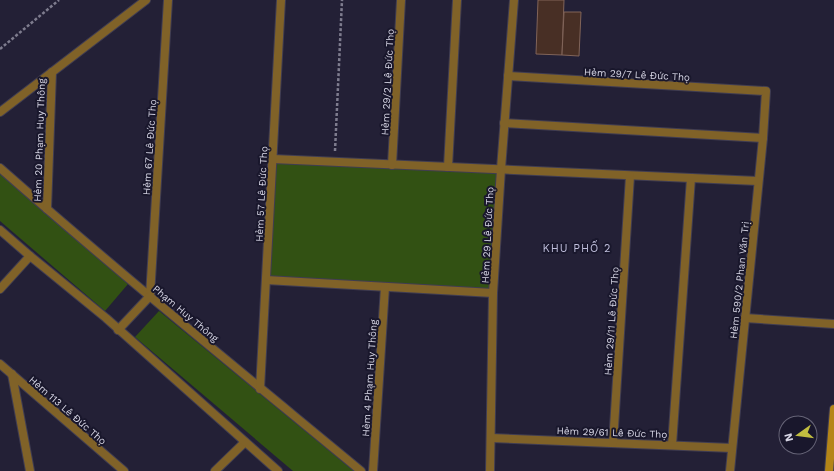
<svg xmlns="http://www.w3.org/2000/svg" width="834" height="471" viewBox="0 0 834 471" font-family="'Work Sans',sans-serif">
	<rect width="100%" height="100%" fill="#232036"/>
	<g fill="#325113">
		<polygon points="273,159 501,169 493,293 266,280"/>
		<polygon points="0,171 128,284 105,311 0,221"/>
		<polygon points="159,311 354,471 293,471 135,337"/>
	</g>
	<g fill="#482f25" stroke="#816459">
		<polygon points="538,0 564,0 562,55 536,54"/>
		<polygon points="564,12 581,12 579,56 562,55"/>
	</g>
	<g fill="none" stroke-linecap="round" stroke-linejoin="round">
		<defs>
			<g id="service">
				<polyline points="504,123 763,138"/>
				<polyline points="448,167 457,0"/>
				<polyline points="0,289 30,256"/>
				<polyline points="745,318 834,324"/>
				<polyline points="672,445 691,178"/>
				<polyline points="215,471 245,442"/>
			</g>
			<g id="minor">
				<polyline points="508,76 766,91 763,138 730,471"/>
				<polyline points="0,112 146,0"/>
				<polyline points="273,159 758,181"/>
				<polyline points="392,165 401,0"/>
				<path d="M0,168C118,272 240,371 361,471"/>
				<polyline points="47,209 52,72"/>
				<polyline points="0,230 30,256 106,318 278,471"/>
				<polyline points="266,280 493,293"/>
				<polyline points="150,296 168,0"/>
				<polyline points="118,330 150,296"/>
				<polyline points="0,364 124,471"/>
				<polyline points="12,374 30,471"/>
				<polyline points="260,389 281,0"/>
				<polyline points="491,438 732,448"/>
				<polyline points="613,443 630,176"/>
				<polyline points="373,471 385,287"/>
				<polyline points="490,471 493,293 501,169 514,0"/>
			</g>
			<polyline id="secondary" points="829,471 834,409"/>
		</defs>
		<use href="#service" stroke="#403d52" stroke-width="10"/>
		<use href="#minor" stroke="#403d52" stroke-width="10"/>
		<use href="#secondary" stroke="#403d52" stroke-width="10"/>
		<g stroke="#7e7c8e" stroke-width="2.5" stroke-dasharray="3 2" stroke-linecap="butt">
			<polyline points="0,49 59,0"/>
			<polyline points="335,151 342,0"/>
		</g>
		<use href="#service" stroke="#806228" stroke-width="8"/>
		<use href="#minor" stroke="#806228" stroke-width="8"/>
		<use href="#secondary" stroke="#b58517" stroke-width="8"/>
	</g>
	<g text-anchor="middle" stroke-width="4" stroke-linejoin="round" paint-order="stroke">
		<g font-size="10" fill="#d7d6e5" stroke="#19172c">
			<text transform="translate(637 74) rotate(3)" y="4">Hẻm 29/7 Lê Đức Thọ</text>
			<text transform="translate(387 82) rotate(-87)" y="4">Hẻm 29/2 Lê Đức Thọ</text>
			<text transform="translate(39 140) rotate(-88)" y="4">Hẻm 20 Phạm Huy Thông</text>
			<text transform="translate(149 147) rotate(-86)" y="4">Hẻm 67 Lê Đức Thọ</text>
			<text transform="translate(261 194) rotate(-87)" y="4">Hẻm 57 Lê Đức Thọ</text>
			<text transform="translate(487 235) rotate(-87)" y="4">Hẻm 29 Lê Đức Thọ</text>
			<text transform="translate(739 280) rotate(-84)" y="4">Hẻm 590/2 Phan Văn Trị</text>
			<text transform="translate(186 313) rotate(40)" y="4">Phạm Huy Thông</text>
			<text transform="translate(611 321) rotate(-86)" y="4">Hẻm 29/11 Lê Đức Thọ</text>
			<text transform="translate(369 378) rotate(-86)" y="4">Hẻm 4 Phạm Huy Thông</text>
			<text transform="translate(68 410) rotate(41)" y="4">Hẻm 113 Lê Đức Thọ</text>
			<text transform="translate(612 432) rotate(2)" y="4">Hẻm 29/61 Lê Đức Thọ</text>
		</g>
		<g font-size="11" letter-spacing="1" fill="#c1c0dd" stroke="#19172c">
			<text x="577" y="252">KHU PHỐ 2</text>
		</g>
	</g>
	<g transform="translate(798 435) rotate(256)"><circle r="19" fill="#19172c" stroke="#656376"/>
	<path d="M0-3L7 15L0 10L-7 15Z" fill="#c1bd40"/>
	<text y="-6" font-size="11" font-weight="bold" text-anchor="middle" fill="#d7d6e5">N</text>
	</g>
</svg>
